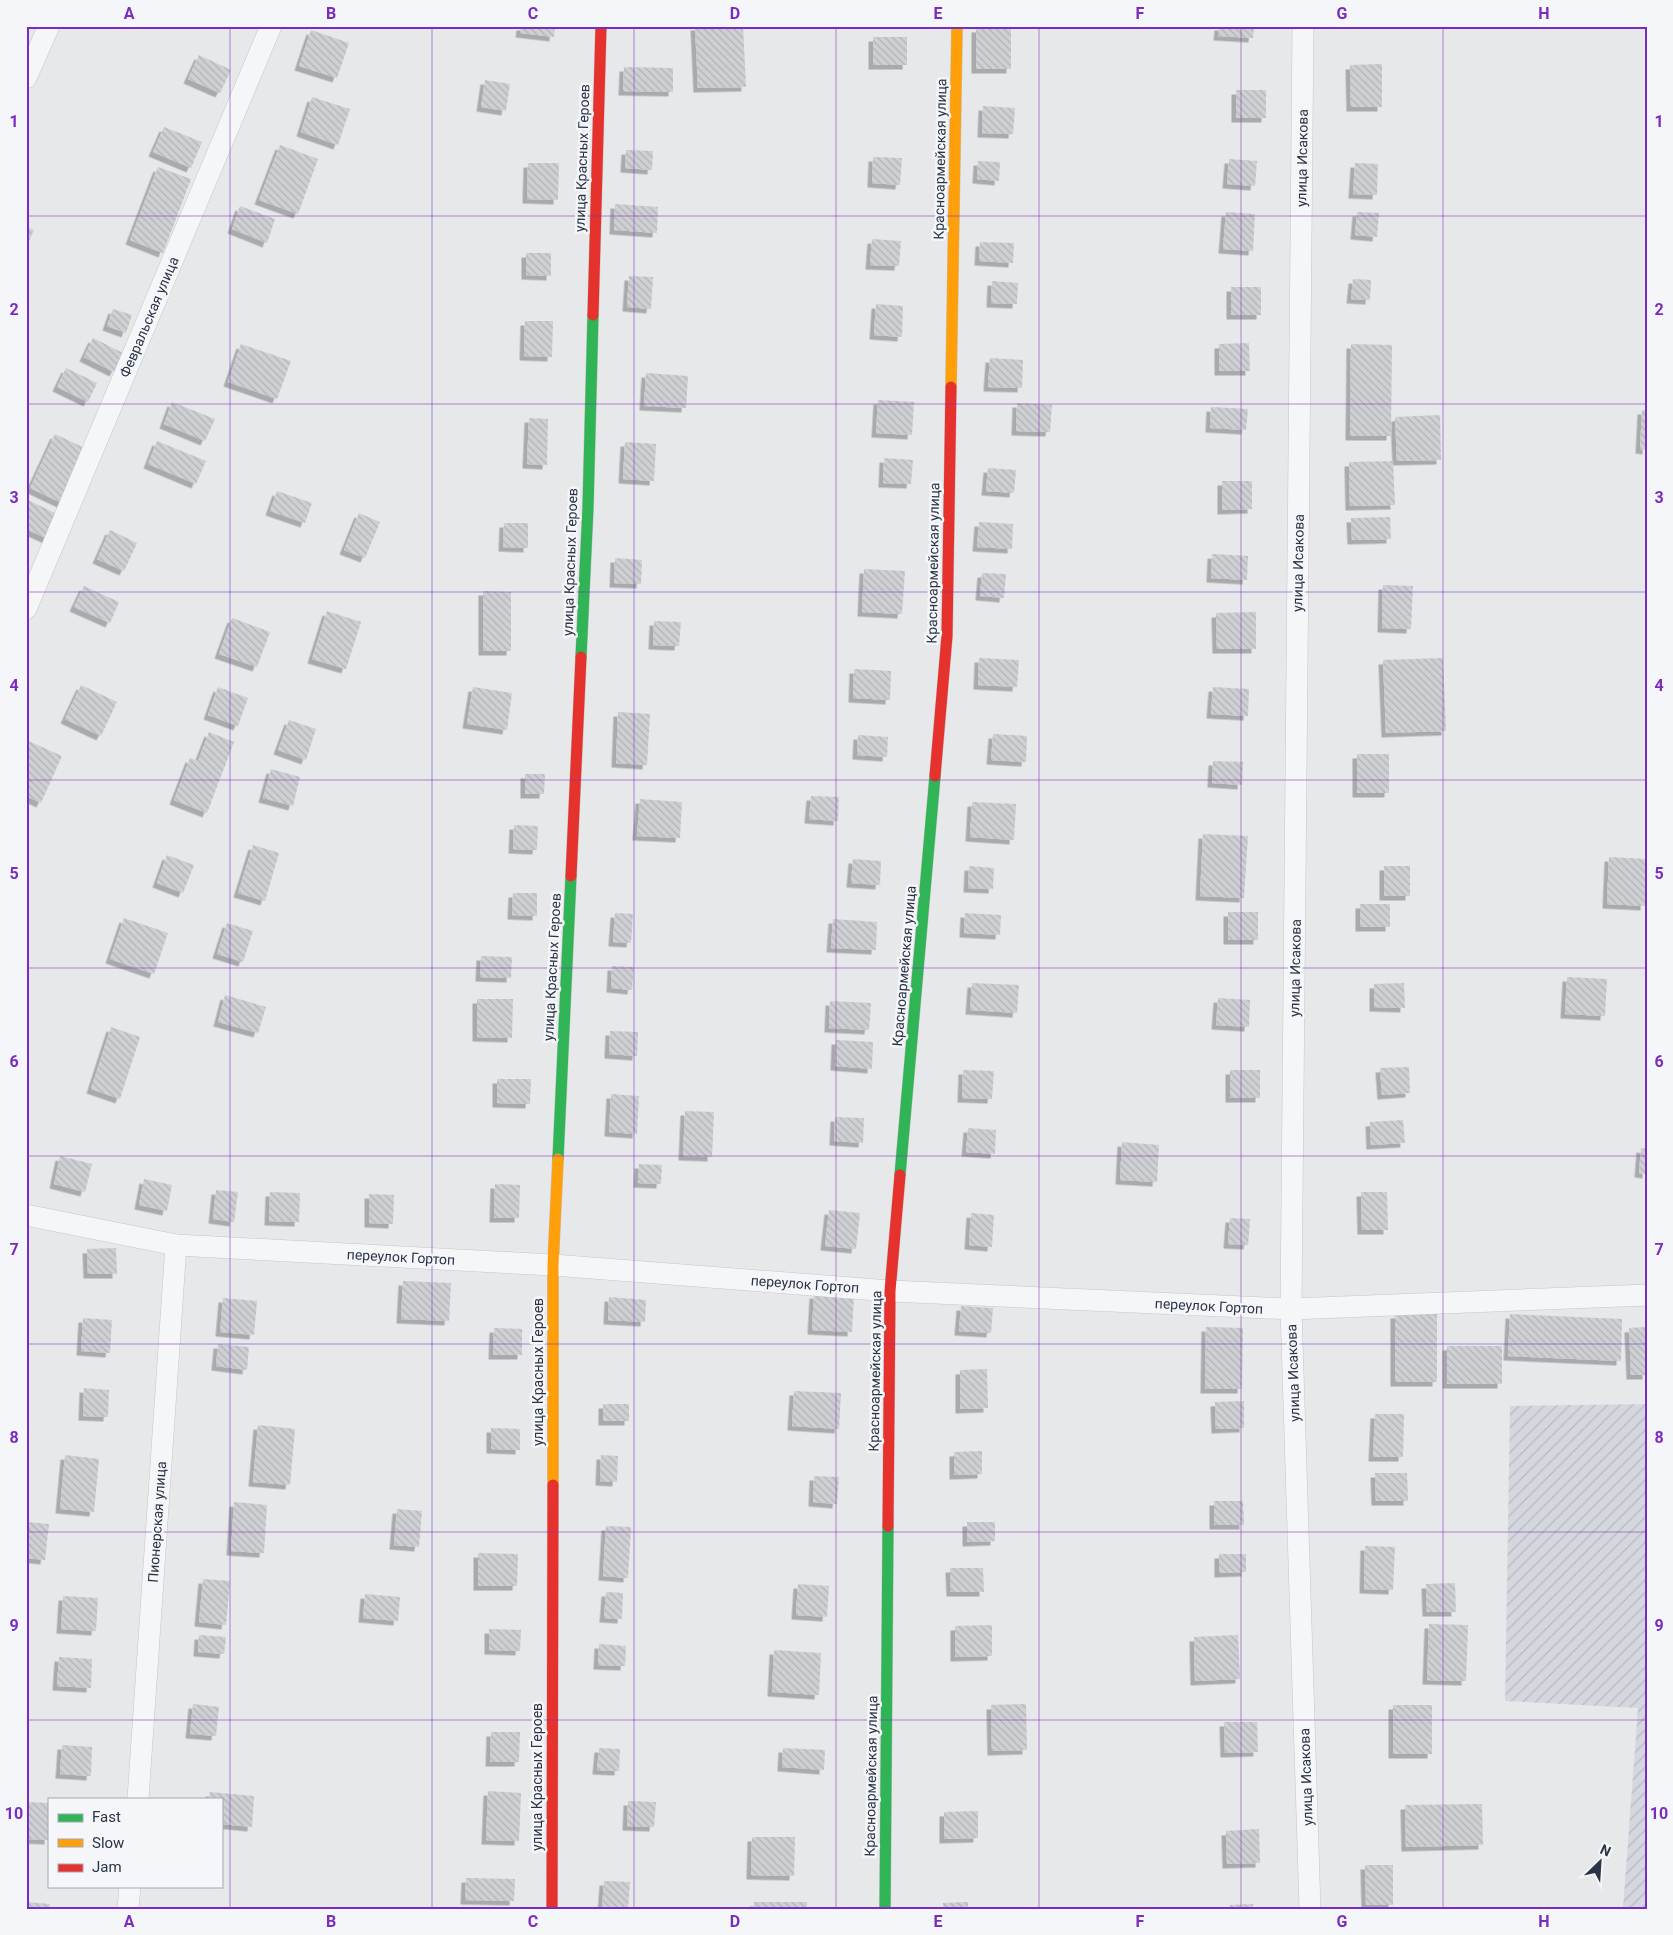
<svg xmlns="http://www.w3.org/2000/svg" width="1673" height="1935" viewBox="0 0 1673 1935" font-family="Roboto,sans-serif">
	<defs>
		<pattern id="industrial-furrows" width="10" height="10" patternUnits="userSpaceOnUse" patternTransform="scale(1.25)"><rect width="10" height="10" fill="#d4d7dd"/><path d="M-1 1l2-2M0 10L10 0M9 11l2-2" fill="none" stroke="#b6b9bf"/></pattern>
		<pattern id="building-back-hatch" width="6" height="6" patternUnits="userSpaceOnUse" patternTransform="scale(1.25)"><rect width="6" height="6" fill="#ced0d3"/><path d="M-1 5l2 2M0 0l6 6M5-1l2 2" fill="none" stroke="#b1b3b6"/></pattern>
		<filter id="shadow"><feDropShadow dx="-4.5" dy="4.5" stdDeviation="0" flood-color="#0004"/></filter>
	</defs>
	<rect width="100%" height="100%" fill="#e6e8ea"/>
	<polygon fill="url(#industrial-furrows)" points="1647,1404 1647,1909 1623,1909 1638,1708 1505,1701 1510,1406"/>
	<g fill="url(#building-back-hatch)" filter="url(#shadow)">
		<polygon points="521,26 555,26 554,37 520,33"/>
		<polygon points="695,26 743,26 746,87 698,88"/>
		<polygon points="1219,26 1254,26 1253,38 1218,36"/>
		<rect x="976" y="28" width="35" height="41"/>
		<polygon points="311,30 349,43 337,78 299,66"/>
		<rect x="873" y="37" width="34" height="28"/>
		<polygon points="199,55 231,70 220,93 188,79"/>
		<polygon points="1382,64 1382,107 1351,107 1350,65"/>
		<polygon points="624,67 673,68 673,92 623,91"/>
		<polygon points="485,80 510,84 506,111 481,107"/>
		<rect x="1236" y="90" width="30" height="28"/>
		<polygon points="312,97 350,109 338,145 301,132"/>
		<polygon points="983,106 1015,108 1013,134 982,133"/>
		<polygon points="164,127 202,142 191,168 153,152"/>
		<polygon points="280,145 318,159 298,214 259,200"/>
		<polygon points="626,150 653,151 652,170 625,168"/>
		<polygon points="873,157 902,158 900,185 872,183"/>
		<polygon points="1229,159 1257,161 1255,186 1227,184"/>
		<polygon points="978,161 1000,162 999,181 977,179"/>
		<polygon points="528,163 559,163 558,200 527,199"/>
		<polygon points="1355,163 1378,164 1377,195 1353,194"/>
		<polygon points="158,167 191,179 163,253 130,240"/>
		<polygon points="615,204 658,207 657,233 614,230"/>
		<polygon points="240,206 275,219 267,243 232,229"/>
		<polygon points="1226,212 1255,214 1253,251 1223,249"/>
		<polygon points="1357,212 1379,213 1377,237 1355,235"/>
		<polygon points="26,227 34,230 26,248"/>
		<polygon points="872,239 901,241 899,266 870,265"/>
		<polygon points="980,242 1014,243 1013,263 979,261"/>
		<polygon points="526,253 551,253 551,276 526,275"/>
		<polygon points="629,276 653,277 651,309 627,307"/>
		<polygon points="1353,279 1371,280 1370,300 1351,299"/>
		<polygon points="992,281 1018,283 1017,304 991,303"/>
		<rect x="1231" y="287" width="30" height="28"/>
		<polygon points="876,304 903,306 902,337 874,335"/>
		<polygon points="113,309 132,315 126,333 107,326"/>
		<polygon points="525,321 553,321 552,357 524,356"/>
		<polygon points="93,338 123,353 114,372 84,357"/>
		<polygon points="1249,343 1250,371 1219,371 1219,344"/>
		<polygon points="241,344 291,361 277,399 228,382"/>
		<polygon points="1351,344 1392,345 1391,436 1350,436"/>
		<polygon points="990,358 1023,360 1022,388 988,387"/>
		<polygon points="66,368 97,383 88,402 57,387"/>
		<polygon points="646,373 688,376 686,408 644,406"/>
		<polygon points="878,400 914,402 912,435 876,433"/>
		<polygon points="172,402 215,419 205,441 164,424"/>
		<polygon points="1017,403 1052,405 1050,432 1016,431"/>
		<polygon points="1211,407 1248,409 1246,430 1210,428"/>
		<polygon points="1642,410 1647,410 1647,450 1640,449"/>
		<polygon points="1440,415 1441,460 1397,461 1395,417"/>
		<polygon points="529,418 548,419 547,465 527,464"/>
		<polygon points="55,434 91,451 66,505 30,488"/>
		<polygon points="157,441 206,461 196,484 148,464"/>
		<polygon points="625,442 656,444 654,481 623,479"/>
		<polygon points="884,458 913,460 911,484 883,483"/>
		<polygon points="1393,461 1395,505 1350,506 1349,462"/>
		<polygon points="988,468 1016,470 1014,493 986,491"/>
		<polygon points="1222,481 1252,481 1252,509 1222,510"/>
		<polygon points="277,491 312,503 305,523 270,511"/>
		<polygon points="26,499 59,515 48,539 26,529"/>
		<polygon points="359,513 380,522 365,558 344,550"/>
		<polygon points="1390,517 1391,539 1352,540 1351,518"/>
		<polygon points="979,522 1013,524 1012,549 977,547"/>
		<polygon points="504,523 528,523 528,548 503,547"/>
		<polygon points="110,530 137,543 124,571 97,559"/>
		<polygon points="1212,554 1248,556 1247,580 1211,578"/>
		<polygon points="615,558 642,560 641,584 614,583"/>
		<polygon points="864,569 905,571 902,614 862,612"/>
		<polygon points="982,573 1006,574 1004,598 980,596"/>
		<polygon points="1383,585 1413,586 1411,629 1382,628"/>
		<polygon points="84,586 119,602 110,623 74,607"/>
		<polygon points="483,591 511,592 511,651 483,651"/>
		<polygon points="327,611 361,622 346,669 312,659"/>
		<polygon points="1256,612 1256,649 1217,649 1216,613"/>
		<polygon points="232,618 270,632 257,667 219,654"/>
		<polygon points="654,621 681,622 679,646 653,645"/>
		<polygon points="979,658 1019,660 1017,687 978,685"/>
		<polygon points="1443,658 1446,731 1386,733 1383,660"/>
		<polygon points="854,669 891,671 890,700 853,698"/>
		<polygon points="81,685 117,702 101,736 65,719"/>
		<polygon points="218,687 248,698 238,726 208,715"/>
		<polygon points="473,687 512,693 507,730 467,724"/>
		<polygon points="1213,687 1249,689 1248,716 1211,714"/>
		<polygon points="618,712 650,714 647,765 616,763"/>
		<polygon points="289,720 316,729 306,760 278,750"/>
		<polygon points="209,732 234,742 207,813 174,800 190,758 198,761"/>
		<polygon points="993,734 1027,736 1026,762 991,760"/>
		<polygon points="858,735 888,737 887,757 857,755"/>
		<polygon points="26,740 62,756 41,803 26,796"/>
		<rect x="1357" y="754" width="32" height="39"/>
		<polygon points="1213,761 1243,762 1242,785 1212,783"/>
		<polygon points="271,769 300,777 293,806 263,798"/>
		<polygon points="525,774 545,774 544,794 525,794"/>
		<polygon points="811,796 839,797 838,821 809,819"/>
		<polygon points="640,799 682,802 680,838 637,836"/>
		<polygon points="972,802 1016,804 1014,840 970,837"/>
		<polygon points="514,825 538,826 537,850 513,849"/>
		<polygon points="1203,834 1248,836 1244,898 1200,896"/>
		<polygon points="253,845 279,853 265,901 238,893"/>
		<polygon points="167,855 194,865 183,893 157,883"/>
		<polygon points="1609,857 1647,859 1645,906 1607,904"/>
		<polygon points="853,859 881,861 880,885 851,883"/>
		<polygon points="969,866 994,868 993,889 968,888"/>
		<rect x="1384" y="866" width="26" height="30"/>
		<polygon points="513,893 537,893 537,916 512,915"/>
		<rect x="1360" y="904" width="30" height="23"/>
		<rect x="1228" y="912" width="30" height="28"/>
		<polygon points="615,913 633,914 631,943 613,942"/>
		<polygon points="965,913 1001,915 1000,935 964,933"/>
		<polygon points="124,918 168,933 154,974 110,959"/>
		<polygon points="833,919 877,922 876,950 831,948"/>
		<polygon points="227,923 253,931 243,962 217,954"/>
		<polygon points="481,956 512,957 511,978 480,977"/>
		<polygon points="612,966 634,967 632,990 611,988"/>
		<polygon points="1567,977 1607,979 1605,1016 1565,1014"/>
		<polygon points="972,983 1019,985 1017,1013 970,1010"/>
		<polygon points="1404,983 1405,1008 1374,1007 1374,984"/>
		<polygon points="225,995 266,1007 258,1033 218,1022"/>
		<polygon points="1218,998 1250,1000 1249,1027 1216,1025"/>
		<polygon points="477,999 513,999 512,1038 477,1037"/>
		<polygon points="830,1001 871,1003 869,1030 829,1028"/>
		<polygon points="111,1027 140,1037 120,1099 91,1089"/>
		<polygon points="610,1031 638,1032 637,1056 609,1054"/>
		<polygon points="836,1040 873,1042 872,1069 835,1066"/>
		<polygon points="1409,1067 1410,1093 1382,1095 1380,1068"/>
		<polygon points="963,1070 994,1071 992,1099 962,1098"/>
		<rect x="1230" y="1070" width="30" height="28"/>
		<polygon points="497,1079 531,1079 530,1104 497,1103"/>
		<polygon points="611,1094 639,1096 637,1134 609,1132"/>
		<polygon points="685,1111 714,1112 712,1157 683,1156"/>
		<polygon points="835,1117 864,1118 863,1143 834,1141"/>
		<polygon points="1403,1120 1405,1143 1371,1145 1370,1122"/>
		<polygon points="968,1128 996,1130 995,1154 966,1152"/>
		<polygon points="1122,1142 1159,1145 1157,1182 1120,1180"/>
		<polygon points="1641,1148 1647,1149 1647,1174 1639,1173"/>
		<polygon points="60,1156 92,1164 85,1192 54,1184"/>
		<polygon points="639,1164 662,1165 661,1184 638,1183"/>
		<polygon points="144,1179 172,1185 167,1211 139,1205"/>
		<polygon points="495,1184 520,1185 519,1218 494,1218"/>
		<polygon points="216,1190 238,1192 234,1222 213,1219"/>
		<polygon points="270,1192 300,1193 299,1222 269,1221"/>
		<polygon points="1361,1192 1387,1192 1388,1230 1362,1230"/>
		<polygon points="369,1194 394,1195 393,1224 369,1223"/>
		<polygon points="829,1210 860,1213 856,1249 825,1246"/>
		<polygon points="971,1213 994,1215 992,1247 969,1245"/>
		<polygon points="1230,1218 1250,1219 1248,1245 1228,1244"/>
		<polygon points="116,1248 117,1274 88,1274 87,1249"/>
		<polygon points="403,1281 451,1283 449,1321 401,1319"/>
		<polygon points="814,1294 854,1296 852,1332 812,1330"/>
		<polygon points="609,1297 646,1300 645,1322 608,1320"/>
		<polygon points="223,1298 257,1301 254,1335 220,1332"/>
		<polygon points="961,1306 993,1308 991,1333 959,1331"/>
		<polygon points="1437,1313 1437,1382 1395,1382 1395,1314"/>
		<polygon points="1510,1314 1622,1319 1621,1361 1508,1356"/>
		<polygon points="83,1318 112,1320 110,1353 81,1351"/>
		<polygon points="1206,1327 1243,1328 1242,1389 1205,1389"/>
		<polygon points="1647,1327 1647,1375 1631,1375 1629,1328"/>
		<polygon points="494,1328 522,1329 522,1355 493,1355"/>
		<polygon points="218,1344 249,1347 247,1370 216,1366"/>
		<rect x="1447" y="1346" width="55" height="38"/>
		<polygon points="987,1369 988,1408 960,1409 960,1370"/>
		<polygon points="84,1388 109,1390 108,1417 83,1416"/>
		<polygon points="794,1391 841,1393 839,1429 792,1426"/>
		<polygon points="1244,1401 1244,1428 1216,1429 1215,1402"/>
		<rect x="603" y="1404" width="26" height="17"/>
		<polygon points="1375,1414 1404,1414 1403,1457 1373,1457"/>
		<polygon points="258,1425 295,1429 290,1485 253,1482"/>
		<polygon points="491,1428 520,1429 520,1450 491,1449"/>
		<polygon points="982,1451 982,1474 954,1475 954,1452"/>
		<polygon points="65,1455 99,1459 94,1512 60,1509"/>
		<polygon points="601,1455 618,1456 617,1482 600,1481"/>
		<polygon points="1375,1473 1407,1473 1408,1501 1376,1501"/>
		<polygon points="814,1476 839,1477 837,1504 813,1502"/>
		<polygon points="1214,1501 1243,1501 1244,1525 1214,1525"/>
		<polygon points="234,1502 267,1505 264,1553 231,1551"/>
		<polygon points="397,1509 422,1511 419,1547 394,1545"/>
		<polygon points="26,1522 49,1524 45,1560 26,1558"/>
		<polygon points="967,1522 995,1522 995,1541 967,1542"/>
		<polygon points="606,1526 631,1527 628,1578 603,1576"/>
		<polygon points="1365,1546 1395,1547 1393,1590 1364,1589"/>
		<polygon points="478,1553 518,1554 517,1586 478,1586"/>
		<polygon points="1219,1554 1246,1554 1246,1572 1219,1573"/>
		<polygon points="950,1568 983,1568 984,1592 951,1592"/>
		<polygon points="203,1579 230,1581 226,1625 199,1622"/>
		<polygon points="1455,1583 1456,1612 1427,1612 1426,1584"/>
		<polygon points="798,1584 829,1586 827,1617 796,1615"/>
		<polygon points="606,1592 623,1593 622,1619 604,1618"/>
		<polygon points="365,1594 400,1597 398,1621 363,1618"/>
		<polygon points="63,1596 98,1598 96,1631 61,1629"/>
		<polygon points="1429,1624 1468,1625 1466,1681 1427,1680"/>
		<polygon points="992,1625 992,1656 955,1657 955,1626"/>
		<polygon points="489,1629 521,1630 520,1651 489,1650"/>
		<polygon points="199,1635 226,1637 224,1654 198,1652"/>
		<polygon points="1238,1635 1240,1679 1195,1681 1194,1637"/>
		<polygon points="599,1644 626,1646 625,1666 598,1665"/>
		<polygon points="774,1650 821,1653 819,1695 772,1692"/>
		<polygon points="59,1657 92,1659 91,1688 57,1686"/>
		<polygon points="193,1704 219,1707 216,1736 190,1734"/>
		<polygon points="1026,1704 1027,1750 992,1751 991,1705"/>
		<rect x="1393" y="1705" width="39" height="49"/>
		<polygon points="1224,1722 1257,1722 1258,1752 1225,1753"/>
		<polygon points="491,1732 520,1732 519,1762 490,1762"/>
		<polygon points="62,1745 92,1747 91,1776 60,1774"/>
		<polygon points="599,1748 620,1749 619,1771 597,1770"/>
		<polygon points="783,1748 825,1750 824,1770 782,1767"/>
		<polygon points="488,1791 521,1793 519,1841 486,1840"/>
		<polygon points="210,1792 254,1796 252,1827 221,1824 221,1799 209,1799"/>
		<polygon points="628,1801 656,1802 654,1827 627,1826"/>
		<polygon points="26,1802 49,1803 49,1840 26,1839"/>
		<polygon points="1482,1804 1483,1845 1406,1847 1405,1805"/>
		<polygon points="978,1811 978,1838 944,1839 944,1812"/>
		<polygon points="1259,1829 1260,1863 1227,1864 1226,1831"/>
		<polygon points="752,1837 795,1837 794,1876 751,1875"/>
		<polygon points="1365,1865 1393,1865 1393,1905 1366,1905"/>
		<polygon points="466,1878 515,1879 514,1901 465,1900"/>
		<polygon points="604,1881 630,1882 628,1909 602,1909"/>
		<polygon points="26,1902 50,1904 49,1909 26,1909"/>
		<rect x="754" y="1902" width="53" height="7"/>
		<polygon points="968,1902 968,1909 943,1909 943,1903"/>
		<polygon points="1253,1904 1253,1909 1230,1909 1230,1905"/>
	</g>
	<g fill="none" stroke-linecap="round" stroke-linejoin="round">
		<defs>
			<g id="street">
				<polyline points="1303,26 1291,1309 1310,1909"/>
				<polyline points="26,78 49,26"/>
				<polyline points="26,609 271,26"/>
				<polyline points="26,1215 176,1245 553,1265 890,1291 1291,1309 1647,1295"/>
				<polyline points="138,1799 176,1245"/>
				<polyline points="128,1909 130,1886"/>
			</g>
			<g id="fast">
				<polyline points="581,657 588,507 593,315"/>
				<polyline points="558,1159 571,876"/>
				<polyline points="900,1175 935,776"/>
				<polyline points="885,1909 888,1526"/>
			</g>
			<g id="slow">
				<polyline points="951,387 957,26"/>
				<polyline points="553,1485 553,1265 558,1159"/>
			</g>
			<g id="jam">
				<polyline points="593,315 601,26"/>
				<polyline points="935,776 947,636 951,387"/>
				<polyline points="571,876 581,657"/>
				<polyline points="888,1526 890,1291 900,1175"/>
				<polyline points="552,1909 553,1485"/>
			</g>
		</defs>
		<use href="#street" stroke="#c4c6c8" stroke-width="22"/>
		<use href="#fast" stroke="#c4c6c8" stroke-width="12"/>
		<use href="#slow" stroke="#c4c6c8" stroke-width="12"/>
		<use href="#jam" stroke="#c4c6c8" stroke-width="12"/>
		<use href="#street" stroke="#f5f6f7" stroke-width="21"/>
		<use href="#fast" stroke="#30b455" stroke-width="11"/>
		<use href="#slow" stroke="#ff9f0a" stroke-width="11"/>
		<use href="#jam" stroke="#e5322d" stroke-width="11"/>
	</g>
	<path fill="none" stroke="#7b2cbf" stroke-width="1" stroke-opacity="0.55" d="M230,26V1909M432,26V1909M634,26V1909M836,26V1909M1039,26V1909M1241,26V1909M1443,26V1909M26,216H1647M26,404H1647M26,592H1647M26,780H1647M26,968H1647M26,1156H1647M26,1344H1647M26,1532H1647M26,1720H1647"/>
	<g text-anchor="middle" stroke-width="5" stroke-linejoin="round" paint-order="stroke">
		<g font-size="14" fill="#2b3445" stroke="#f4f6f9">
			<text transform="translate(582 158) rotate(-88)" y="5">улица Красных Героев</text>
			<text transform="translate(1302 158) rotate(-89)" y="5">улица Исакова</text>
			<text transform="translate(940 159) rotate(-89)" y="5">Красноармейская улица</text>
			<text transform="translate(149 317) rotate(-67)" y="5">Февральская улица</text>
			<text transform="translate(570 562) rotate(-88)" y="5">улица Красных Героев</text>
			<text transform="translate(933 563) rotate(-89)" y="5">Красноармейская улица</text>
			<text transform="translate(1298 563) rotate(-89)" y="5">улица Исакова</text>
			<text transform="translate(904 966) rotate(-85)" y="5">Красноармейская улица</text>
			<text transform="translate(552 967) rotate(-87)" y="5">улица Красных Героев</text>
			<text transform="translate(1295 968) rotate(-89)" y="5">улица Исакова</text>
			<text transform="translate(401 1257) rotate(3)" y="5">переулок Гортоп</text>
			<text transform="translate(805 1284) rotate(4)" y="5">переулок Гортоп</text>
			<text transform="translate(1209 1306) rotate(3)" y="5">переулок Гортоп</text>
			<text transform="translate(875 1371) rotate(-89)" y="5">Красноармейская улица</text>
			<text transform="translate(538 1372) rotate(-90)" y="5">улица Красных Героев</text>
			<text transform="translate(1293 1373) rotate(-92)" y="5">улица Исакова</text>
			<text transform="translate(157 1522) rotate(-86)" y="5">Пионерская улица</text>
			<text transform="translate(871 1776) rotate(-89)" y="5">Красноармейская улица</text>
			<text transform="translate(537 1777) rotate(-90)" y="5">улица Красных Героев</text>
			<text transform="translate(1306 1777) rotate(-92)" y="5">улица Исакова</text>
		</g>
	</g>
	<rect width="1673" height="1935" fill="none" stroke="#f4f6f9" stroke-width="55"/>
	<rect x="48" y="1798" width="175" height="90" fill="#f4f6f9" stroke="#a4a8b1"/>
	<rect x="58" y="1814" width="25" height="8" fill="#30b455" stroke="#a4a8b1"/>
	<text x="92" y="1822" font-size="15" fill="#2b3445">Fast</text>
	<rect x="58" y="1839" width="25" height="8" fill="#ff9f0a" stroke="#a4a8b1"/>
	<text x="92" y="1848" font-size="15" fill="#2b3445">Slow</text>
	<rect x="58" y="1864" width="25" height="8" fill="#e5322d" stroke="#a4a8b1"/>
	<text x="92" y="1872" font-size="15" fill="#2b3445">Jam</text>
	<g transform="translate(1600 1862) rotate(25)" stroke="#f4f6f9" stroke-width="4" paint-order="stroke">
	<path d="M0-4L9 19L0 12L-9 19Z" fill="#2b3445"/>
	<text y="-8" font-size="14" font-weight="bold" text-anchor="middle" fill="#2b3445">N</text>
	</g>
	<rect x="28" y="28" width="1618" height="1880" fill="none" stroke="#7b2cbf" stroke-width="2"/>
	<g font-size="16" text-anchor="middle" font-weight="bold" fill="#7b2cbf">
		<text x="129" y="19">A</text>
		<text x="331" y="19">B</text>
		<text x="533" y="19">C</text>
		<text x="735" y="19">D</text>
		<text x="938" y="19">E</text>
		<text x="1140" y="19">F</text>
		<text x="1342" y="19">G</text>
		<text x="1544" y="19">H</text>
		<text x="14" y="127">1</text>
		<text x="1659" y="127">1</text>
		<text x="14" y="315">2</text>
		<text x="1659" y="315">2</text>
		<text x="14" y="503">3</text>
		<text x="1659" y="503">3</text>
		<text x="14" y="691">4</text>
		<text x="1659" y="691">4</text>
		<text x="14" y="879">5</text>
		<text x="1659" y="879">5</text>
		<text x="14" y="1067">6</text>
		<text x="1659" y="1067">6</text>
		<text x="14" y="1255">7</text>
		<text x="1659" y="1255">7</text>
		<text x="14" y="1443">8</text>
		<text x="1659" y="1443">8</text>
		<text x="14" y="1631">9</text>
		<text x="1659" y="1631">9</text>
		<text x="14" y="1819">10</text>
		<text x="1659" y="1819">10</text>
		<text x="129" y="1927">A</text>
		<text x="331" y="1927">B</text>
		<text x="533" y="1927">C</text>
		<text x="735" y="1927">D</text>
		<text x="938" y="1927">E</text>
		<text x="1140" y="1927">F</text>
		<text x="1342" y="1927">G</text>
		<text x="1544" y="1927">H</text>
	</g>
</svg>
